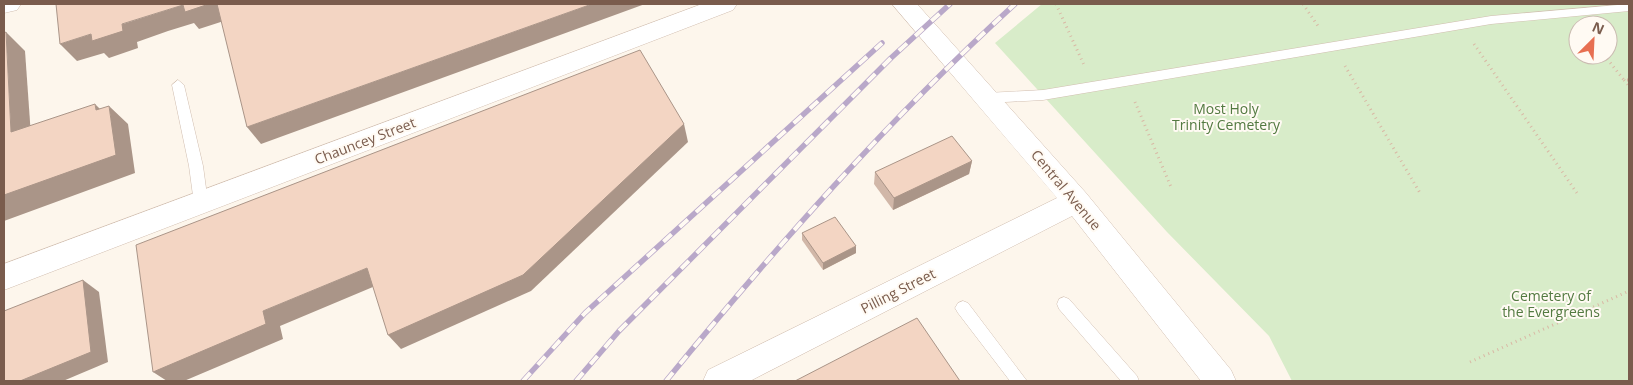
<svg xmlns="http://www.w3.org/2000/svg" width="1633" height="385" viewBox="0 0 1633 385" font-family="'Open Sans',sans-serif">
	<rect width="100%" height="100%" fill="#fdf6ec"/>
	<path fill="#d8ecc9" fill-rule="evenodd" d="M1042,4H1629V381H1292L1269,336L1167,232L995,43ZM1578,25H1608V55H1578Z"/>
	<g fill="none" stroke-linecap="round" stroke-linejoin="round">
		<defs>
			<g id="lane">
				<polygon points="1629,4 1629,11 1491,24 1043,100 987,103 981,98 987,93 1043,90 1491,16"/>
				<polygon points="178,80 184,85 203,166 208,203 206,207 196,207 194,203 189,166 172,85"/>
				<polygon points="1064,297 1069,299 1137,376 1139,381 1121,381 1059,309 1057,304 1059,299"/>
				<polygon points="963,301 968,303 1027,381 1010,381 958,313 955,308 958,303"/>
			</g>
			<g id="street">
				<polygon points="4,4 21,4 17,10 4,13"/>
				<polygon points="702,4 737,4 733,10 4,290 4,264"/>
				<polygon points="892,4 917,4 1086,193 1231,370 1236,381 1201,381 1072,216 750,381 703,381 708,370 1057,198"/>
			</g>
		</defs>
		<use href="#lane" stroke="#d1beb0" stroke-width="1"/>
		<use href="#street" stroke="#d1beb0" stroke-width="1"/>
		<g stroke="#d9b8a5" stroke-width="3" stroke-dasharray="1 4" stroke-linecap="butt">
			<polyline points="1056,4 1084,65"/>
			<polyline points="1303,4 1318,26"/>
			<polyline points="1474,44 1579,196"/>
			<polyline points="1604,55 1624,80 1629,80"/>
			<polyline points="1345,66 1420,193"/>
			<polyline points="1624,80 1629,86"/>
			<polyline points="1135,102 1171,187"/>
			<polyline points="1470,362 1629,291"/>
		</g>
		<use href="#lane" fill="#fff" fill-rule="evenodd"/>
		<use href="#street" fill="#fff" fill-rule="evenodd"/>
		<defs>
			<g id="rail">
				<polyline points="523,381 585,313 882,43"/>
				<polyline points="576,381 619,331 891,58 950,4"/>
				<path d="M666,381C775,248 888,120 1015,4"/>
			</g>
		</defs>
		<use href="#rail" stroke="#b9a8c9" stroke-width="5.5"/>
		<use href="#rail" stroke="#fffaf3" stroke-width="4" stroke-dasharray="11" stroke-linecap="butt"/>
	</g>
	<g fill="#d1b7a8">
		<polygon points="972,161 969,174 893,210 874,184 875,172"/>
		<polygon points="802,233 856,253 823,270 802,240"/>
	</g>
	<g fill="#aa9588">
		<polygon points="219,4 230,19 199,29 194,23 168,31 137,42 138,48 109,58 104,53 77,61 60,44 183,5"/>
		<polygon points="592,4 645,4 261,144 247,127"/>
		<polygon points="6,32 25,51 32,150 11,132"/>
		<polygon points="95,104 111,120 109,106 128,124 135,173 4,221 4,195 96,110"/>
		<polygon points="684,124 688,142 531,291 401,349 388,335"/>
		<polygon points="972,161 969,174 893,210 894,198"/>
		<polygon points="856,246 856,253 823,270 823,263"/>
		<polygon points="367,268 380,284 280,326 283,339 184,381 167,381 153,372 263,311"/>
		<polygon points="83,280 99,292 108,362 63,381 20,381"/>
	</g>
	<g fill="#f3d5c3" stroke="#aa9588">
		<polygon points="56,4 209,4 185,12 183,5 122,24 123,31 92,41 91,34 60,44"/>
		<polygon points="217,4 592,4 247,127"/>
		<polygon points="6,32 11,132 95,104 96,110 109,106 116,155 4,195 4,33"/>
		<polygon points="640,50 684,124 523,275 388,335 367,268 263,311 266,324 153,372 136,245"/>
		<polygon points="952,136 972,161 894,198 875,172"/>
		<polygon points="835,217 856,246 823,263 802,233"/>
		<polygon points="83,280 91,352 20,381 4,381 4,311"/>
		<polygon points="917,318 960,381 795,381"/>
	</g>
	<g text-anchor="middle" stroke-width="4" stroke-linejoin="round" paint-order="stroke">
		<g font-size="14" fill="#537a41" stroke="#fffaf3">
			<text x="1226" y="114">Most Holy<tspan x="1226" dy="16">Trinity Cemetery</tspan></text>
			<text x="1551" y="301">Cemetery of<tspan x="1551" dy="16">the Evergreens</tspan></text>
		</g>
		<g font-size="14" fill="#7a5c4d" stroke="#fffaf3">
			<text transform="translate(365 141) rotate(-21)" y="5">Chauncey Street</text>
			<text transform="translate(1066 190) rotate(50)" y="5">Central Avenue</text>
			<text transform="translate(898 291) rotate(-27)" y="5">Pilling Street</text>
		</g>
	</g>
	<rect width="1633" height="385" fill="none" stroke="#7a5c4d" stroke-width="10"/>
	<g transform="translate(1593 40) rotate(24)"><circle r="24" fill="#fffaf3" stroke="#cabbb1"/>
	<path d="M0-4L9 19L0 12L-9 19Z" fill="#e76f51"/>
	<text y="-8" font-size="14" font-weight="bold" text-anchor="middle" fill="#7a5c4d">N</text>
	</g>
</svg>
